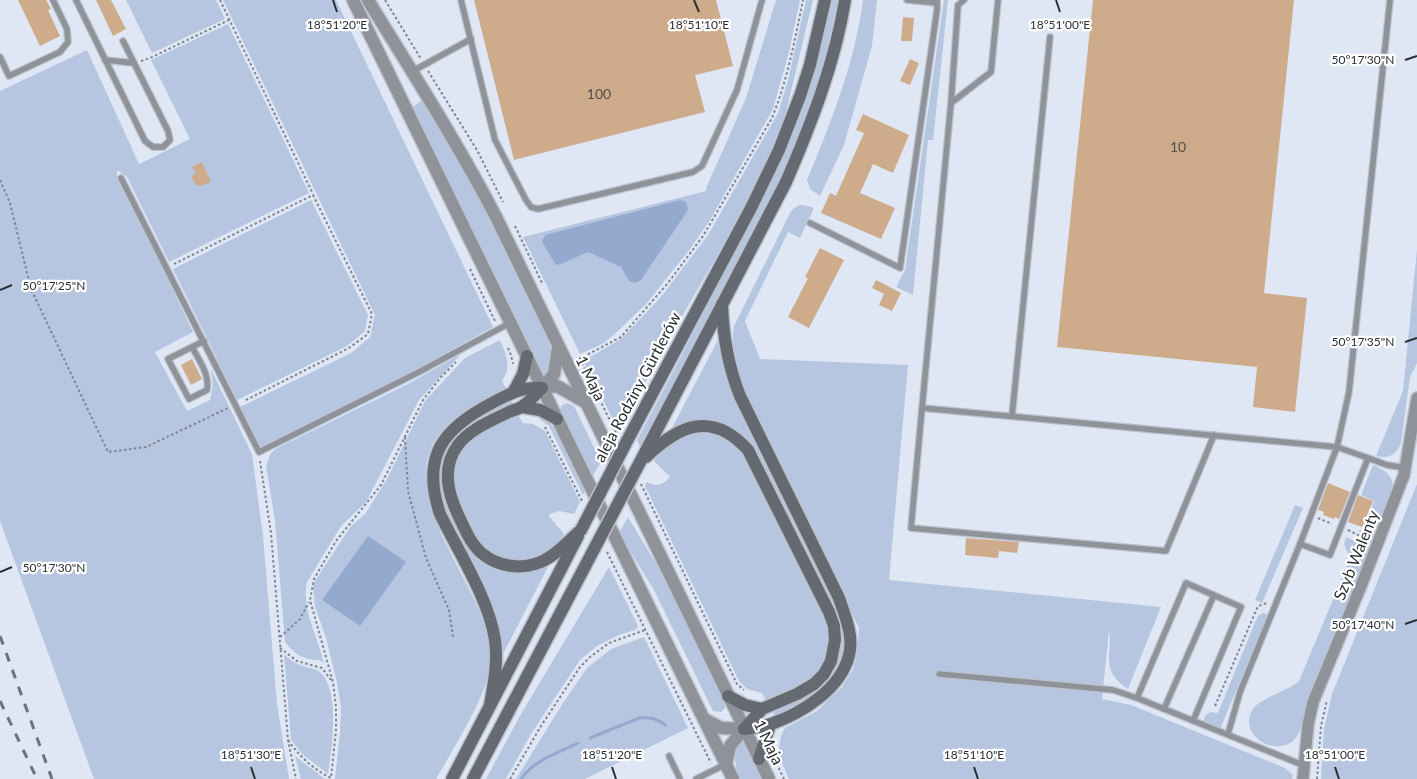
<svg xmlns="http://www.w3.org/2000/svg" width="1417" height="779" viewBox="0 0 1417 779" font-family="Lato,sans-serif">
	<rect width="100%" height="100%" fill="#dfe7f5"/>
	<g fill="#b7c6e0">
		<polygon points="126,0 216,0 225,19 152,53"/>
		<polygon points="223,0 336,0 493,327 411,372 261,447 240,407 351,353 370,337 375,315"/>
		<polygon points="776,0 800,0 789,52 773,109 710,220 690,249 646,304 617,332 604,343 580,354 523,237 706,191 707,186 746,98"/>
		<path d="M806,0H813L786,112C768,174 732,230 700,285C672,333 645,382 619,431L583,361L621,339L661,297L708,235L778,113L788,80Z"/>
		<path d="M831,0H838L826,54L813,96L795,145L767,206L640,447L637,440C664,390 690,339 716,288C765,196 812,104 831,0Z"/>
		<path d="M863,0H877L872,46L844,145L820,196L810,189L807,180C831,123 855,62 863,0Z"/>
		<polygon points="944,0 948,0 933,140 928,140 913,295 896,287 905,270"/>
		<polygon points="228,24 309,193 169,262 127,177 117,170 117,178 163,269 193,332 155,352 187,411 210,400 213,385 211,369 252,454 263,536 277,704 289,779 94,779 0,521 0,91 87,50 139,164 190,139 151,60"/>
		<path d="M423,100L469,178L547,338C554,355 554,363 545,378L412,107Z"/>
		<polygon points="311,200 368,315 365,331 347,346 237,400 173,269"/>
		<path d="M800,205L808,206L814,208L800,238L788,232L745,321L760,359L908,365L889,580L1161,607L1128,689C1099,669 1113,657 1109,630L1102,699L1131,705L1285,768L1293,775L1292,779H789L781,761L779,750L781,736L785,728L817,711L842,687L853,670L857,655L859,628L743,391C734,366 731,353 734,326L790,213L793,209Z"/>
		<path d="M1417,249V363L1410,377L1401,443C1396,455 1389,459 1376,456L1403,391Z"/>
		<path d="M719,338L725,371L729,385L837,607C859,668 825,691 775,716L773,712L795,701L831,672L830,601L760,459L748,440L733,429L723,424L681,425L672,428Z"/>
		<path d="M500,340C505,352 513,368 502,380L506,390C490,398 472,406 457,417C392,465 444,537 470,591C482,615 492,639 490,666C487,696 452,751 436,779H335L340,732L341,707L337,683L326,638L315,607L313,584L351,526L365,514L387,479L425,401L465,358Z"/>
		<path d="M461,354L419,400L366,502L341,526L307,582C301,610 318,636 324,664L320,660C305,661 294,654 285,642L275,520L266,466L271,453L277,448L406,385Z"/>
		<path d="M511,400L513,404L493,414L442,473C442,506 463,531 479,558L549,565L503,654L501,653L444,508L438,481L441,458L454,435L479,416Z"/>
		<polygon points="567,403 574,406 601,462 592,477 561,413 561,406"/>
		<polygon points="533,414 548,421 555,430 585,491 583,495 549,426"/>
		<path d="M518,415L523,423L533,424L545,431L580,502L574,514L559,511L548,515L564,534C545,561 503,572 479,543C472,534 468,523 463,512C455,494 449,477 457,458C467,435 497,423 518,415Z"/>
		<path d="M701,432C719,434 729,441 743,452C762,491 782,530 801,568C810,587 823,607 828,627C831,637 829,652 825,661C815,683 788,692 767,702L762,693L747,689L739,681L645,486L647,482C656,487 663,485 670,477L654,461C667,445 680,435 701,432Z"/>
		<path d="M1373,465C1383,470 1393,474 1393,487L1375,536L1370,538L1360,533L1359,530L1362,531L1374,501L1361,495Z"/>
		<polygon points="1417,484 1417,779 1321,779 1324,729 1332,694"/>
		<polygon points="1295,505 1303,508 1262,603 1255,600"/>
		<polygon points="628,517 661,572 724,702 725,708 721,712 713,711 654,590 619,533"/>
		<path d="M1346,537L1372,549L1305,707C1303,715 1303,726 1299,733C1284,763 1235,737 1253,709C1262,697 1286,692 1299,681L1350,559L1344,544Z"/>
		<polygon points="609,567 638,626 635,630 619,635 597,646 580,660 531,734 506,779 486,779 521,714"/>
		<polygon points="1263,613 1268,614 1221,727 1215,731 1208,730 1203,723 1205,716 1210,712 1218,713 1256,620 1258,616"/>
		<polygon points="644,637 688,728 585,779 516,779 563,703 587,668 611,649"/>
		<path d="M284,654C287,657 291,661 296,663C304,668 314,667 321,673C340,691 332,749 328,774L302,754L291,740Z"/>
		<path d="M742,738L762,779H740C734,766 733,751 742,738Z"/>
		<polygon points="295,756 325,779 301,779"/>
	</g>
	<g fill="#93a9ce">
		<polygon points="680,200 686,202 688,209 686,213 641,280 635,283 629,281 621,267 588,252 561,264 556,265 542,242 545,235"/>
		<polygon points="368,536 406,562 360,626 322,600"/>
	</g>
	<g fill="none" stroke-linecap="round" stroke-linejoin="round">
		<g stroke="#93a9ce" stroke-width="3">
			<path d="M590,738L639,718C650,717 656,718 665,725"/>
			<path d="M521,779C534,760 558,753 578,743"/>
		</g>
	</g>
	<g fill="#ceac8b">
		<polygon points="18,0 46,0 51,9 48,10 60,36 40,46"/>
		<polygon points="96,0 111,0 126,29 113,36"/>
		<polygon points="474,0 716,0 733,66 695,75 705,112 514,160"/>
		<polygon points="1093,0 1294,0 1264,293 1307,298 1295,412 1253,407 1257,367 1057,347"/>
		<polygon points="903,17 914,18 912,41 901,41"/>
		<polygon points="910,59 919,63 910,85 900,81"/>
		<polygon points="863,114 909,135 893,173 873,164 860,193 895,208 881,239 821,213 830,193 836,196 864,133 856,130"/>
		<polygon points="202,162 211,182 201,186 196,185 191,176 196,174 192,167"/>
		<polygon points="820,248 844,260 809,328 788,317 808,278 805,277"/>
		<polygon points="876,280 901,293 892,311 879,305 884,294 872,288"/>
		<polygon points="192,359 202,379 191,385 181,365"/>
		<polygon points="1328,483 1350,492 1339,519 1335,517 1334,519 1323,515 1324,512 1318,510"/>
		<polygon points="1358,495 1373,501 1362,527 1348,522"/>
		<polygon points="966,538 1019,542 1017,553 999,551 998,558 965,555"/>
	</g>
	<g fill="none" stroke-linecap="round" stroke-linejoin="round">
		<defs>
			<g id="service">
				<polyline points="76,0 145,141 153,147 163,147 170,140 168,131 123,41"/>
				<polyline points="461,0 495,140 526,200 531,207 538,209 693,172 702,166 737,90 762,0"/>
				<polyline points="907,0 937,3"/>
				<polyline points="964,0 958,5 951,103 922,408 1337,447 1368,458 1330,555 1300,544 1240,692 1228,734"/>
				<polyline points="0,57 9,76 60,52 68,42 67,29 53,0"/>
				<polyline points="105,60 134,63"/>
				<polyline points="413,71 471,39"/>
				<polyline points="951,103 991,72 998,0"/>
				<polyline points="121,178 259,452 417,373 510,323"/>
				<polyline points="810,223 900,268 937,10 937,0"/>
				<path d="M192,347C199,360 210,375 207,390L189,399L168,359L204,341"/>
				<polyline points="922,408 911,528 1166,551 1214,435"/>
				<polyline points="1012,416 1050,37"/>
				<polyline points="1368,458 1387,465 1406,468"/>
				<polyline points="1300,544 1337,447 1349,392 1390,0"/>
				<polyline points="939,674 1113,690 1137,698"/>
				<polyline points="1164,709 1214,595"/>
				<polyline points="1193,721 1241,607 1186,583 1137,698 1305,766"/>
				<polyline points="669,756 680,779"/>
				<polyline points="696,779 726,764"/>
			</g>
			<polyline id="minor" points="1303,779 1308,725 1313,702 1361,586 1404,475 1417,398"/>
			<g id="tertiary">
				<polyline points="353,0 733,779"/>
				<path d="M368,0C412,72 457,142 496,217L769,779"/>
				<polyline points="542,388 557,386 585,402"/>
				<polyline points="542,388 554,374 558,348"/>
				<polyline points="704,719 721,728 744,729"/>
				<polyline points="726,764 730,746 744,729"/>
			</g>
			<g id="secondary">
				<path d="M722,304C723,337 728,366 740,396L839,598C845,616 854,636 849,655C841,689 802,713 771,724C763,727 753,728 744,729"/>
				<path d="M542,388C536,394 530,401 523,406C519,409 513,410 509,412C491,421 470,429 458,445C440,469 449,497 461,521C467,534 473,547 484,555C498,566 519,569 535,564C553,559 568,541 581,530"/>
				<polyline points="514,391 523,374 527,356"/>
				<polyline points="522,407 540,410 557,419"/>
				<polyline points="627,441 751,208 779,150 800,96 810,65 825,0"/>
				<path d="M646,457C679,425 712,410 748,450L829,612L834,626L835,640L831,661L824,674L814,684L797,694L762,709L744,729"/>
				<path d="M639,464L786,182C811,124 835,63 845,0"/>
				<polyline points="728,696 745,705 762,709"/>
				<path d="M490,705C494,683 498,662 495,640C489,599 458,551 440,514C421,457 442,429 492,403C509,394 523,386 542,388"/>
				<polyline points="759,759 770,725"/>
				<polyline points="452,779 578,536"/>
				<polyline points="473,779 592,553"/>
			</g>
		</defs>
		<use href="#service" stroke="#bbc2ce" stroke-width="8"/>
		<use href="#minor" stroke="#bbc2ce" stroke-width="14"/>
		<use href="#tertiary" stroke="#bbc2ce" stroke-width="15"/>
		<use href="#secondary" stroke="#bbc2ce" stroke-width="15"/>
		<g stroke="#7f858e" stroke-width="2" stroke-dasharray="2.5 2.5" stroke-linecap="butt">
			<polyline points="220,0 313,194"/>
			<polyline points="385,0 421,59"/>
			<polyline points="141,61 150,58 229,20"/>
			<polyline points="428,71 477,150 503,202"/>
			<polyline points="0,180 10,203 31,289 108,452 146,447 228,408"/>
			<polyline points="515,226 543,285"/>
			<polyline points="174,264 313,195 372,314 368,334 349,348 244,401"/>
			<polyline points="470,269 495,321"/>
			<polyline points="508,348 511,355 513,364"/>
			<path d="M579,359L621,337L668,283L703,236L772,118C787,81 795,40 803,0"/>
			<polyline points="582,363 617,435"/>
			<polyline points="545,427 582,501"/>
			<polyline points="405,437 408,491 426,558 449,610 453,637"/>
			<polyline points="260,461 271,533 288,740 296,779"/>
			<polyline points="641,484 737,684 744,690"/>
			<polyline points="1318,518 1332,524"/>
			<polyline points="1348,530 1366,539"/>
			<polyline points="607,552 711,763"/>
			<polyline points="280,637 300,619 309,602"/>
			<polyline points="280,648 297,661 322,668 331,680"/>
			<polyline points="1215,706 1258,606 1267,603"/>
			<path d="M288,740C299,756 313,769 331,778L336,730V707L333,682L310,600L314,579L336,541L381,485L423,400L441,377L456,362"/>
			<polyline points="774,754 774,758 784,779"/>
			<polyline points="510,779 541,726 580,667 590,657 609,643 645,630"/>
			<polyline points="1317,779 1321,726 1327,700"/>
		</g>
		<use href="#service" stroke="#8f9298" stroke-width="5.5"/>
		<use href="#minor" stroke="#8f9298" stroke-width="11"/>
		<use href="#tertiary" stroke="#8f9298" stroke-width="12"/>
		<use href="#secondary" stroke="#656a72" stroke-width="12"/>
		<g stroke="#6e727b" stroke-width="3" stroke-dasharray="9 9" stroke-linecap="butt">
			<polyline points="0,636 52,779"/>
			<polyline points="0,701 37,779"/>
		</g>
		<defs>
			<g id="secondary-bridge">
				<polyline points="581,530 627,441"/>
				<polyline points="592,553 639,464"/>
			</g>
		</defs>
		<use href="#secondary-bridge" stroke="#bbc2ce" stroke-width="15" stroke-linecap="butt"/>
		<use href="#secondary-bridge" stroke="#656a72" stroke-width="12"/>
	</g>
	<path fill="none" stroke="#2b2e33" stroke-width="2" d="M333,0L337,12M694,0L699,12M1056,0L1060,12M1405,60L1417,56M0,290L12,285M1405,342L1417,338M0,572L12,567M1405,624L1417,620M251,767L255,779M612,767L616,779M974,767L978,779M1335,767L1339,779"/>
	<g text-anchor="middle" stroke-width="4.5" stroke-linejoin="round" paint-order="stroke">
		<g font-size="14" fill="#544e49">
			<text x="599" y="99">100</text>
			<text x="1178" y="152">10</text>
		</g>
		<g font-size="16" fill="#2b2e33" stroke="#fff">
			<text transform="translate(591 378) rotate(64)" y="6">1 Maja</text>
			<text transform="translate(637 387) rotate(-62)" y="6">aleja Rodziny Gürtlerów</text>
			<text transform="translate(1356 555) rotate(-68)" y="6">Szyb Walenty</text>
			<text transform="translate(769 742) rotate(64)" y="6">1 Maja</text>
		</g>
	</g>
	<g font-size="12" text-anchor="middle" fill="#2b2e33" stroke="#fff" stroke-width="4.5" stroke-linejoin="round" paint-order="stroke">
		<text x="337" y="29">18°51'20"E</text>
		<text x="699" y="29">18°51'10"E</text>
		<text x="1060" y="29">18°51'00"E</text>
		<text x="1363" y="64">50°17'30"N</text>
		<text x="54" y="290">50°17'25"N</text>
		<text x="1363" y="346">50°17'35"N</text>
		<text x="54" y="572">50°17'30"N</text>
		<text x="1363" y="629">50°17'40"N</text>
		<text x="251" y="759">18°51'30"E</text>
		<text x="612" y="759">18°51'20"E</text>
		<text x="974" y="759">18°51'10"E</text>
		<text x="1335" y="759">18°51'00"E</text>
	</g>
</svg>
